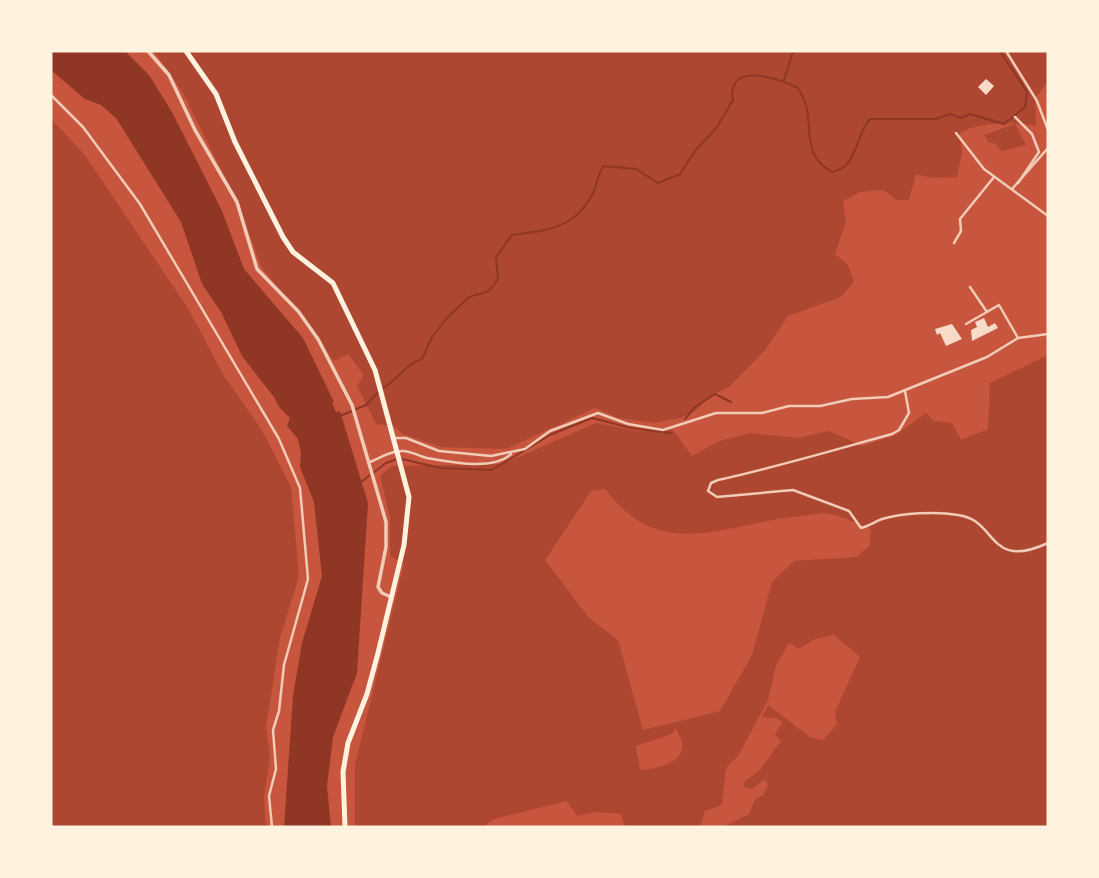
<svg xmlns="http://www.w3.org/2000/svg" width="1099" height="878" viewBox="0 0 1099 878" font-family="Rubik,sans-serif">
	<rect width="100%" height="100%" fill="#c8553d"/>
	<g fill="#ae4732" fill-rule="evenodd">
		<path d="M154,51H1048V82L1035,98L1036,126C1019,122 973,122 960,134L962,152L957,177L931,178L916,174L909,200H897L883,190L860,192L843,201L846,221L835,254L848,265L854,281L841,297L788,316L765,350L729,387L710,396L694,412L680,418L654,423L619,418L595,408L506,449L441,447L403,434L394,426L376,424L357,386L364,375L348,354L334,361L261,266L239,206L183,93Z"/>
		<polygon points="51,119 84,154 189,310 224,376 262,430 291,487 299,576 280,638 266,727 270,756 264,797 266,827 51,827"/>
		<polygon points="1015,124 1026,145 1002,151 994,143 989,143 984,135"/>
		<path d="M1048,355V827H722L749,814L755,799L763,795L768,785L765,779L752,789L744,787L745,781L759,771L781,741L775,734L783,722L776,718L762,717L768,705L810,737L823,740L837,724L835,712L860,657L834,635L815,639L799,649L789,643L776,665L768,700L738,756L726,768L722,805L705,811L700,827H625L621,814L596,812L577,816L567,801L494,819L483,827H355V765L404,564L390,556V518L380,476L392,466L503,464L596,423L638,431L673,430L692,456L719,441L751,433L798,438L829,431L862,446L896,435L926,413L934,421L952,423L961,440L988,429L990,383ZM605,489C660,562 718,526 793,517C804,516 820,512 831,514C844,517 858,524 871,529L870,545L857,557L794,561L772,582L752,655L720,711L643,730L618,640L589,618L545,560L591,491ZM675,728C696,757 668,768 640,770L636,746L672,734Z"/>
	</g>
	<polygon fill="#8f3625" points="51,51 125,51 149,75 172,112 222,211 244,269 303,338 334,402 332,403 336,412 340,411 368,503 357,673 333,737 327,786 331,827 284,827 293,696 302,643 322,576 314,502 300,467 301,453 298,439 287,426 290,418 279,407 274,397 242,356 221,312 202,284 181,222 116,118 101,105 85,99 51,70"/>
	<g fill="none" stroke-linecap="round" stroke-linejoin="round">
		<g stroke="#8f3625" stroke-width="2">
			<polyline points="784,80 793,51"/>
			<path d="M383,388C398,379 406,364 422,359L432,337L447,318L469,297L489,291L498,279L496,257L512,235C548,230 576,229 594,191C598,182 597,174 604,166L636,169L658,183L680,174L695,151L717,127L733,100C726,61 779,78 798,88C820,120 795,151 832,172C859,166 854,137 870,119H936L950,114L961,118L970,114L1004,124L1025,107L1027,92L1000,51"/>
			<polyline points="340,416 366,405 379,391"/>
			<polyline points="685,419 695,407 715,394 731,402"/>
			<polyline points="402,459 440,468 492,470 550,435 592,418 631,428 671,433"/>
			<polyline points="361,482 386,463 397,459"/>
		</g>
	</g>
	<g fill="#f7dbc8">
		<polygon points="986,79 994,86 986,95 978,87"/>
		<polygon points="984,318 988,327 995,323 998,328 972,341 971,330 977,327 975,322"/>
		<polygon points="952,324 962,339 946,346 940,333 937,335 935,329"/>
	</g>
	<g fill="none" stroke-linecap="round" stroke-linejoin="round">
		<g stroke="#f1ccb7" stroke-width="2.5">
			<polyline points="1006,51 1037,101 1048,130"/>
			<polyline points="51,95 83,127 140,204 279,439 300,488 308,579 284,665 279,711 273,730 276,769 269,796 272,827"/>
			<polyline points="1015,117 1032,134 1039,152 1018,183"/>
			<polyline points="956,133 984,169 1048,216"/>
			<polyline points="1012,189 1048,148"/>
			<polyline points="954,243 961,231 960,219 994,177"/>
			<polyline points="970,287 987,312"/>
			<polyline points="966,324 999,305 1018,338"/>
			<path d="M905,391L909,413L899,430L892,434C834,450 777,467 718,480L711,483L708,491L717,497L793,490L849,511L861,528C869,526 874,522 882,519C902,513 937,511 958,515C998,520 987,571 1048,543"/>
			<polyline points="394,438 406,438 439,451 491,456 525,449 550,431 598,413 628,424 663,430 716,413 762,413 789,406 820,406 852,399 888,397 987,357 1018,338 1048,334"/>
			<path d="M370,462C380,458 390,451 401,451C410,450 418,456 427,458C449,462 493,471 511,454"/>
		</g>
		<polyline stroke="#f1ccb7" stroke-width="3.5" points="148,51 169,75 195,130 237,202 257,269 298,311 318,339 352,405 386,522 386,547 378,587 382,593 391,597"/>
		<polyline stroke="#fff3e0" stroke-width="5" points="186,51 216,94 235,142 283,237 293,252 333,283 375,370 409,497 404,545 378,653 367,694 348,743 343,772 345,827"/>
	</g>
	<rect width="1099" height="878" fill="none" stroke="#fff3e0" stroke-width="105"/>
</svg>
